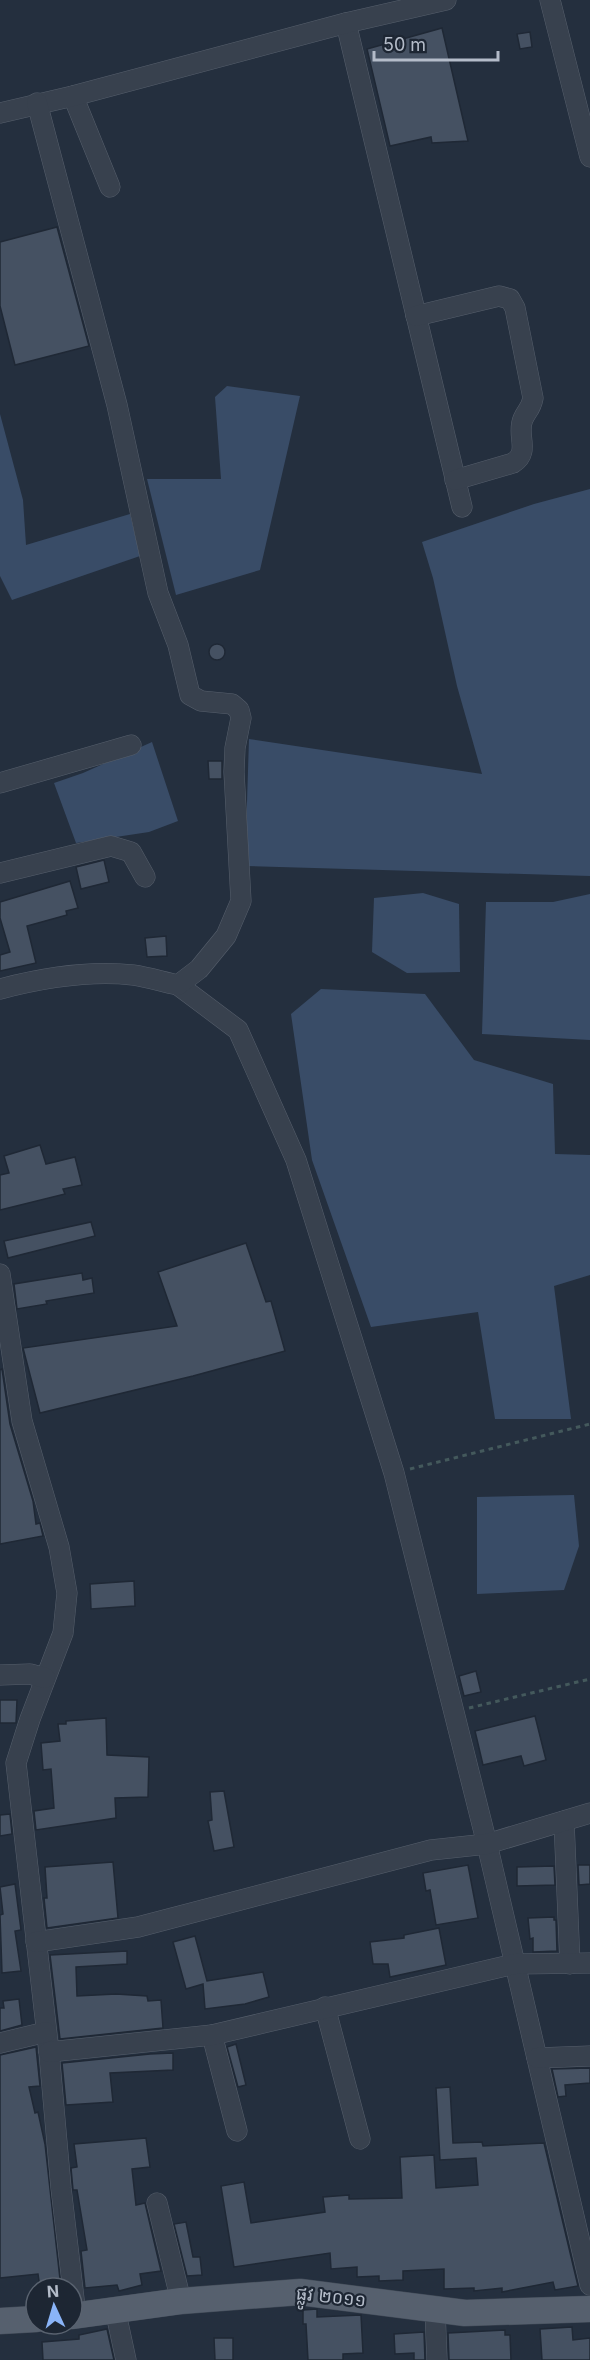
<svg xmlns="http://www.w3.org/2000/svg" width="590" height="2360" viewBox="0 0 590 2360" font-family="Inter,'Noto Sans Khmer',sans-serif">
	<rect width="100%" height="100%" fill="#242f3e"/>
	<g fill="#394c67">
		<polygon points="227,386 300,396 260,570 176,595 147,479 221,479 215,397"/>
		<polygon points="0,414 23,500 26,545 130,514 140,556 12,600 0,576"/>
		<polygon points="590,489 590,876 245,866 249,739 482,774 457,686 433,578 422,542 534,504"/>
		<polygon points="152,742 178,821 149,832 76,843 54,783 83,773"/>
		<polygon points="423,893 459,904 460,972 407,973 372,952 374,898"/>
		<polygon points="590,894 590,1040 482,1034 486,902 553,902"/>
		<polygon points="321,989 425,994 474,1060 553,1084 555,1154 590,1155 590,1275 554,1286 571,1419 495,1419 478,1312 371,1327 312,1160 291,1014"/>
		<polygon points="574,1495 579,1546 564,1590 477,1594 477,1497"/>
	</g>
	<g fill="#455162" stroke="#1f2835" stroke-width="1.5">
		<polygon points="442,28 468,141 432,143 431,137 390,146 367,49"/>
		<polygon points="530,32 532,47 520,49 517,34"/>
		<polygon points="57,227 89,346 15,365 0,306 0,242"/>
		<circle cx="217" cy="652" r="8"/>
		<polygon points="208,761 222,761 222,779 209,779"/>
		<polygon points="104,860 109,882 81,889 76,867"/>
		<polygon points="70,881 78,908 66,911 67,915 27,926 36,963 0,971 0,955 10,952 0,918 0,902"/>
		<polygon points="166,936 167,956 147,957 145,938"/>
		<polygon points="40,1145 46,1164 75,1157 82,1185 63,1189 65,1194 0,1210 0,1175 9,1173 4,1156"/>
		<polygon points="91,1222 95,1236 8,1258 4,1241"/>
		<polygon points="246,1243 266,1302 271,1301 285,1351 193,1376 40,1413 23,1348 177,1326 158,1272"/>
		<polygon points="82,1273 83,1280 92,1278 94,1293 46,1301 47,1304 17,1309 14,1284"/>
		<polygon points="2,1369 10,1424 33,1501 36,1524 40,1523 43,1536 0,1544 0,1370"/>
		<polygon points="134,1581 135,1606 91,1609 90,1584"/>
		<polygon points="476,1671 481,1692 464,1696 459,1676"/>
		<polygon points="0,1700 17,1700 16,1723 0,1723"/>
		<polygon points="535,1716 546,1760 524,1766 521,1756 483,1765 475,1731"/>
		<polygon points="106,1718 107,1755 149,1757 148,1797 115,1798 116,1818 36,1830 34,1811 54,1808 51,1769 43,1770 41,1743 60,1741 58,1724 66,1724 66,1721"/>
		<polygon points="224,1791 234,1847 214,1851 208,1821 212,1820 210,1792"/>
		<polygon points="10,1814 12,1834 0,1836 0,1815"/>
		<polygon points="113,1862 118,1918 47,1928 44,1898 47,1898 45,1867"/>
		<polygon points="468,1865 478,1918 436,1925 430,1890 426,1891 423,1873"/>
		<polygon points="578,1865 590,1865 590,1884 579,1885"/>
		<polygon points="554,1866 555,1885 517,1886 517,1867"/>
		<polygon points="15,1884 21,1930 15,1931 21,1971 2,1973 0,1915 3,1914 0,1887"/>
		<polygon points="554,1917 554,1920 556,1920 557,1951 533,1952 533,1938 530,1939 528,1918"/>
		<polygon points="439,1928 446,1965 390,1977 388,1964 373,1964 370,1942 404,1938 404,1935"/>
		<polygon points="195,1936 207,1981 263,1972 269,1997 245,2004 205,2009 203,1984 186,1989 173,1942"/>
		<polygon points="127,1951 127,1964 76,1967 77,1996 116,1994 147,1996 148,2001 161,2000 163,2028 60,2039 50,1955"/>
		<polygon points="19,1999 22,2025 0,2031 0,2008 4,2008 3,2001"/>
		<polygon points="236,2044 246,2085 238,2087 227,2047"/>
		<polygon points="36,2047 40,2086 29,2087 35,2113 38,2112 45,2144 61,2288 40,2288 38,2274 0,2278 0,2055"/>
		<polygon points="173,2053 173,2070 110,2073 113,2102 66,2105 62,2063 150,2054"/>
		<polygon points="590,2068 590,2083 565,2085 566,2096 558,2097 552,2069"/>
		<polygon points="450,2087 453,2143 482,2142 483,2146 544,2143 578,2286 555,2290 553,2282 502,2292 502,2288 474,2291 474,2288 444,2289 444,2269 403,2271 403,2280 379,2281 379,2276 357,2277 357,2267 331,2269 330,2253 234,2267 221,2186 244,2182 251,2223 325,2212 323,2197 349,2195 349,2199 402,2198 400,2157 434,2155 436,2188 478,2185 476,2158 440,2160 436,2088"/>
		<polygon points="146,2138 150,2167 132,2169 136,2205 145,2203 161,2271 140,2274 142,2285 119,2291 117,2285 85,2288 81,2251 87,2250 77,2190 73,2190 71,2168 77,2167 74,2144"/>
		<polygon points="186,2222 193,2257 200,2257 202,2275 187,2276 174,2224"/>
		<polygon points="317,2309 317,2317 361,2315 363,2353 343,2354 343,2360 308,2360 306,2324 303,2324 303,2310"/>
		<polygon points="572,2327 573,2340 590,2338 590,2360 542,2360 540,2329"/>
		<polygon points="107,2329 114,2360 43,2360 42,2342 79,2339 79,2335"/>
		<polygon points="505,2330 505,2335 510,2335 511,2360 449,2360 448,2333"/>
		<polygon points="424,2332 425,2360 414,2360 414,2353 395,2354 394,2334"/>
		<polygon points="214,2338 233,2338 233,2360 215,2360"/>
	</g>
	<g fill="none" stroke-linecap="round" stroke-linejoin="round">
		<defs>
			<g id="minor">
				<polyline points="550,0 590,157"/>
				<polyline points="346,23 462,507"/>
				<polyline points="73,96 110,187"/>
				<polyline points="0,113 73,96 346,23 446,0"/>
				<path d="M416,316L499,296L510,299L515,308L533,398C531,409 527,410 523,419C516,435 531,452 513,463L455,480"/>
				<polyline points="0,783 131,745"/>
				<polyline points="0,873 111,846 131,852 145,877"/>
				<polyline points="178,985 238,1030 296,1160 394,1473 487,1844 590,2285"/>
				<path d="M0,989C42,978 88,970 133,975C148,977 163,982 178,985L199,969L226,936L241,901L234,772L235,748L241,718L239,710L232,704L201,701L190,695L178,645L158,593L117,405L37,103"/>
				<polyline points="0,1274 22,1421 59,1547 67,1593 63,1633 30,1719 16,1763 49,2052 61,2188 76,2316"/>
				<polyline points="0,1675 30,1674 45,1678"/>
				<polyline points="564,1821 570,1964"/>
				<polyline points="36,1942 138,1927 431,1850 487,1844 590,1813"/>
				<polyline points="325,2007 360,2139"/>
				<polyline points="212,2035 237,2131"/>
				<polyline points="0,2043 46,2032"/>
				<polyline points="49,2052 212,2035 514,1964 590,1963"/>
				<polyline points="537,2058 590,2056"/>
				<polyline points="157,2203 181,2301"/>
				<polyline points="115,2309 126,2360"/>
				<polyline points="435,2309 437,2360"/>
			</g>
			<g id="major">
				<polyline points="72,2316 181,2301 300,2292 465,2313 590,2309"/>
				<polyline points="0,2321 36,2319"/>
			</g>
		</defs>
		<use href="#minor" stroke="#565f6c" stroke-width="21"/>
		<use href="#major" stroke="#414a57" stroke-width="27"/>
		<g stroke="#44595c" stroke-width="3" stroke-dasharray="4.5 4.5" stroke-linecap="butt">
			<polyline points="410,1469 590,1424"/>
			<polyline points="469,1708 590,1679"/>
		</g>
		<use href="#minor" stroke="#38414e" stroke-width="20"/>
		<use href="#major" stroke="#56606e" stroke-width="26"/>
	</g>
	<g text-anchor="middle" stroke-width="4.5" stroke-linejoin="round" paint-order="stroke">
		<g font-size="18" fill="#b4bcc9" stroke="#1d2633">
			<text transform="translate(331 2297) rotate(6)" y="6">ផ្លូវ ២០១១</text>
		</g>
	</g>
	<g transform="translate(54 2306) rotate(356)"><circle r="28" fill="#1d2633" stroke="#59626f" stroke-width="1.5"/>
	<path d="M0-4.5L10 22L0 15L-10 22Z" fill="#8ab4f8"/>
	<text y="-9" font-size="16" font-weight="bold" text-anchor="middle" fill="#b4bcc9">N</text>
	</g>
	<path d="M374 51v9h124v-9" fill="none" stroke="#b4bcc9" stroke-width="3"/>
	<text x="383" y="51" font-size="18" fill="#b4bcc9" stroke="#1d2633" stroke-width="4.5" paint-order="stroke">50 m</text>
</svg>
